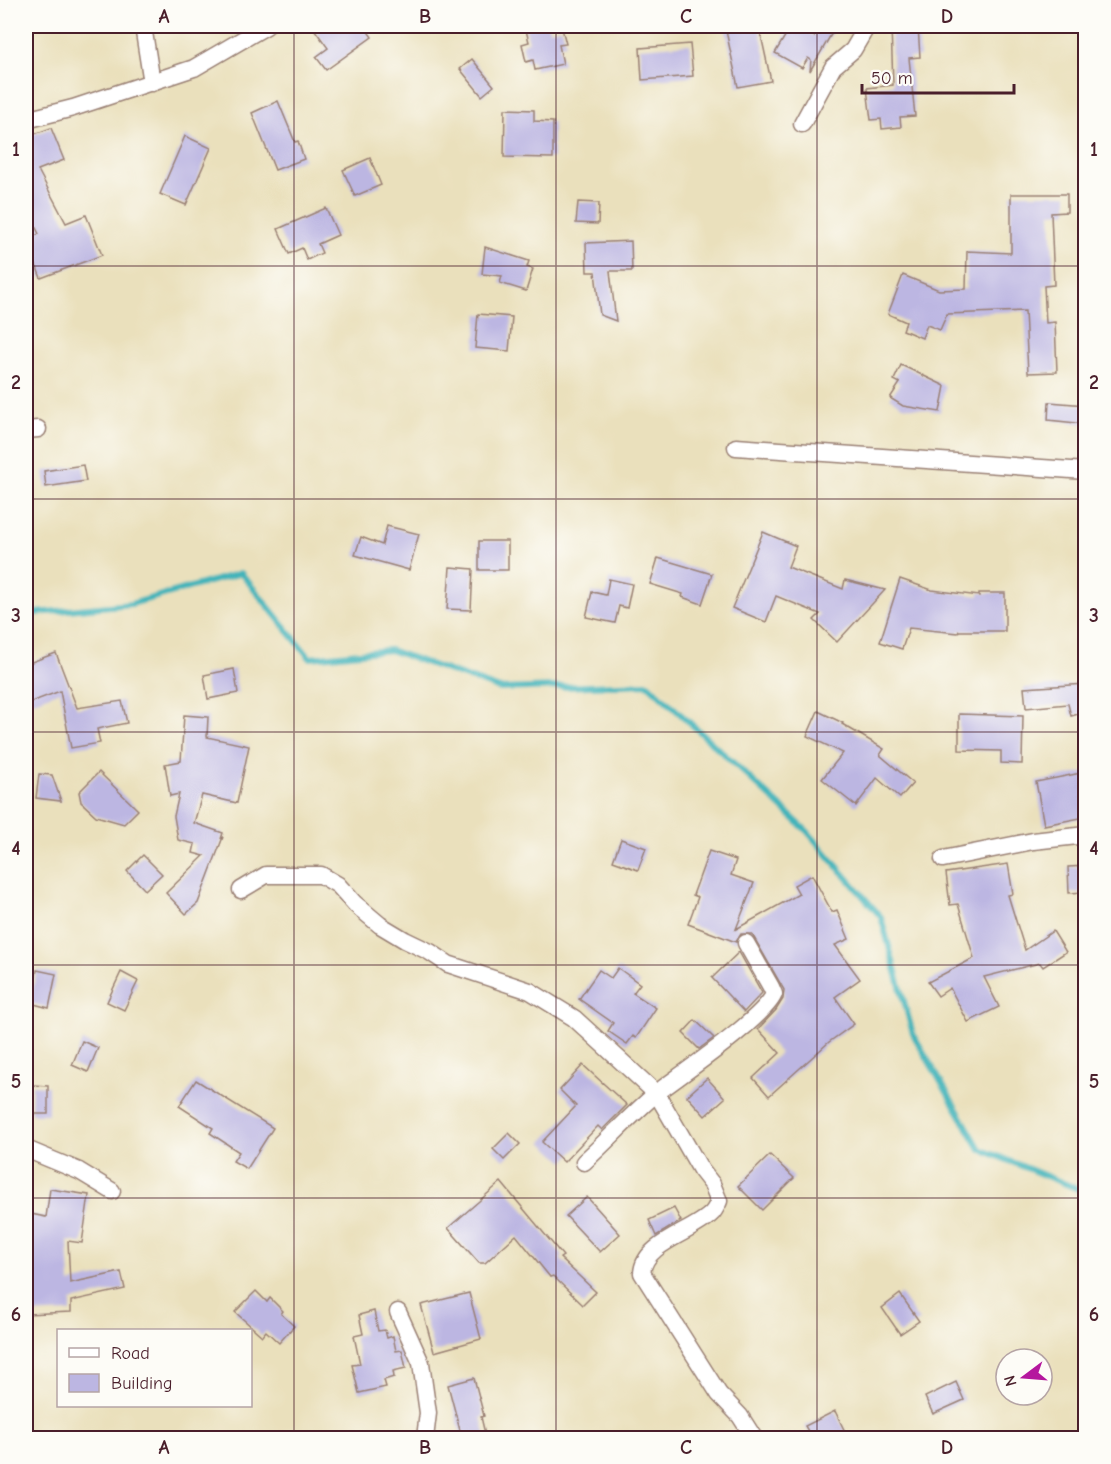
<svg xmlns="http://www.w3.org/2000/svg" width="1111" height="1464" viewBox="0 0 1111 1464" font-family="'Comic Neue',sans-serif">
	<rect width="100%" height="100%" fill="#fdfcf7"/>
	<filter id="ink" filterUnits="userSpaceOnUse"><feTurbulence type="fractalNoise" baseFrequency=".0167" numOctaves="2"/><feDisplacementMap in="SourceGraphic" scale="12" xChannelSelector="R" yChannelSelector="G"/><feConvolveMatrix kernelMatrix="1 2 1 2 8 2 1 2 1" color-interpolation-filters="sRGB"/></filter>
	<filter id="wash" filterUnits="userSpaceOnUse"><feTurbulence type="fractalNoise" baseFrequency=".008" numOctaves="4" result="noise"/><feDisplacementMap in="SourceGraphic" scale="24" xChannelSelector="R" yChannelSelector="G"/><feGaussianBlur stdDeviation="1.35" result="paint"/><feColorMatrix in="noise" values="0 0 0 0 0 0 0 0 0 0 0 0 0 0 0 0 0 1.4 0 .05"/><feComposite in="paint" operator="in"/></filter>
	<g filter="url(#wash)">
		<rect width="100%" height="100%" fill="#eae0bc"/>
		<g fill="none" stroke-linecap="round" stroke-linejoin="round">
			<polyline stroke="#43b4ba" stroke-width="6" points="26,614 131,604 241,573 310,658 390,650 500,689 648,684 807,831 881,917 913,1034 980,1149 1078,1189 1086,1200"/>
		</g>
		<g id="blocks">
			<g fill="#bcb6e2">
				<polygon points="312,26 364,26 372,37 326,70 316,57 328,48"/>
				<polygon points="525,26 548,26 549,30 562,28 566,44 559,45 563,64 535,70 533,60 526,62 522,44 529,42"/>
				<polygon points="725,26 759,26 771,81 738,87"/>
				<polygon points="791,26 795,26 814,36 815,26 836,26 810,71 811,60 808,58 802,68 775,53"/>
				<polygon points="891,26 918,26 920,57 909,58 915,116 900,117 901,127 882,129 881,119 871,120 867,88 893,85"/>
				<polygon points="690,44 693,76 642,80 640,48"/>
				<polygon points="472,59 494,86 482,96 460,69"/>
				<polygon points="278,101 295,142 298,141 304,159 275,170 252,113"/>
				<polygon points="505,109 534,110 534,121 553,122 553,158 504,157"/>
				<polygon points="51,128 64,160 38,170 66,223 86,215 102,255 41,278 26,240 39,234 26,208 26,137"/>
				<polygon points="185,136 211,148 186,205 160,194"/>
				<polygon points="370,158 381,185 355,196 343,170"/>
				<polygon points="1011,194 1067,194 1067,212 1051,213 1054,285 1044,286 1046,323 1055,322 1057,372 1028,373 1025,311 947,314 940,330 927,325 922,338 903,330 906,322 888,314 903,275 939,290 966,289 967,251 1011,253"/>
				<polygon points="578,202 599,203 598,224 576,223"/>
				<polygon points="326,208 338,235 318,244 322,253 307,260 302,248 289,254 278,229"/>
				<polygon points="631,241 632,271 610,271 616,321 600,315 595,272 587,272 586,243"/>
				<polygon points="485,247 529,261 527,267 533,269 526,291 500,283 502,276 482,274"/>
				<polygon points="478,314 512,317 509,351 475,348"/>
				<polygon points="901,365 945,386 940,412 903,406 890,398 900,383 894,380"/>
				<polygon points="1049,402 1086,405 1086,424 1048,420"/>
				<polygon points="83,465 86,481 46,487 44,471"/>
				<polygon points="387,526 419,534 409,570 355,555 361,537 382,545"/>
				<polygon points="763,532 796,546 788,567 843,589 845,580 885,590 837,642 814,620 820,614 776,596 766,622 732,608"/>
				<rect x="479" y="541" width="29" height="29"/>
				<polygon points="658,558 712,574 702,604 682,597 683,594 650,584"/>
				<polygon points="450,567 473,569 471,610 447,609"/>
				<polygon points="609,579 632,584 627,608 619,606 615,623 586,617 592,592 606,595"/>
				<polygon points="900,579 932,590 979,596 979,593 1005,593 1005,631 959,631 958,633 909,628 902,649 880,642"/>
				<polygon points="56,653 77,708 122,701 127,723 97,729 100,743 71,748 60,691 26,704 26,664"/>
				<polygon points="234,669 238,693 208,699 204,675"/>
				<polygon points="1086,684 1086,712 1071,716 1068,704 1026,708 1024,688"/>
				<polygon points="818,711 843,723 842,724 884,749 880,755 913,783 900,798 877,778 856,806 822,779 843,753 807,736"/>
				<polygon points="959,714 1023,716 1022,764 1001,763 1001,751 959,750"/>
				<polygon points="184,715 208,717 207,737 249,746 237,803 202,795 194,823 223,833 221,839 223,837 198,903 186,914 166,893 204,856 193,853 195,844 178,840 174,816 179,794 170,796 165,764 181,761"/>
				<polygon points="99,772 138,810 124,824 96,816 81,802 79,792"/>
				<polygon points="1086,772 1086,817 1044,825 1036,782"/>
				<polygon points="39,774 52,775 61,801 36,798"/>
				<polygon points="621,839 646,848 638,870 613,861"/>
				<polygon points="709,851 736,860 731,875 754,883 736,929 799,894 794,885 812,875 832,912 837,910 849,939 835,945 860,979 835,997 854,1024 829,1042 769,1096 753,1078 780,1053 758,1029 776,1010 783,999 784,990 752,934 741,934 736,942 688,924 698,897 693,895"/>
				<polygon points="143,855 162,874 145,890 127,871"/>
				<polygon points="1008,864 1013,894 1008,895 1025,950 1053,931 1066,952 1043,967 1040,963 984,977 999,1007 968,1022 950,988 938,996 928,982 974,958 958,904 950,905 946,873"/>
				<polygon points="1086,866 1086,892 1069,893 1068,867"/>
				<polygon points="739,952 762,993 744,1012 712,978"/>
				<polygon points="618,968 640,984 633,993 656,1008 636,1038 633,1036 627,1044 608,1031 613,1023 579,999 599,970 611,978"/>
				<polygon points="37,970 56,974 49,1008 30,1003"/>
				<polygon points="121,972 138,981 124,1010 107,1002"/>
				<polygon points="695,1020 714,1038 699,1049 683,1033"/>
				<polygon points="82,1041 98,1048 88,1072 72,1065"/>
				<polygon points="583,1065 627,1105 602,1130 598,1126 564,1162 542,1142 576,1106 560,1090"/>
				<polygon points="707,1078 725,1098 705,1116 687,1096"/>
				<polygon points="196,1080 273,1128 247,1169 233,1161 239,1152 210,1133 213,1128 179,1106"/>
				<polygon points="32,1085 48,1086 48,1114 31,1114"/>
				<polygon points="509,1133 520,1144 504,1160 493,1149"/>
				<polygon points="770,1155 794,1178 762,1210 738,1186"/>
				<polygon points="501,1182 563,1256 560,1258 596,1292 583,1305 553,1276 550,1277 516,1235 485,1263 479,1263 448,1228"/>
				<polygon points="50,1189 89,1195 82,1243 68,1241 70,1283 121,1272 125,1289 71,1301 71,1312 26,1314 26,1213 46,1217"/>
				<polygon points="587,1197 620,1234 600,1252 566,1216"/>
				<polygon points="674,1208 681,1221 656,1236 649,1220"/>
				<polygon points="256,1291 267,1302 270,1298 283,1311 281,1314 294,1326 279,1343 266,1331 262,1336 235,1312"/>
				<polygon points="469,1293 481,1339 434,1352 421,1305"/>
				<polygon points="900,1294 919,1321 900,1334 882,1308"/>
				<polygon points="374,1311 378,1331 385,1330 387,1338 393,1336 396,1351 402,1350 406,1368 393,1371 394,1377 384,1380 386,1387 359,1393 352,1365 360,1364 354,1336 363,1334 359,1315"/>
				<polygon points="474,1378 484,1416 481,1417 486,1438 462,1438 448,1385"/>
				<polygon points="956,1382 964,1400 933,1414 925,1397"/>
				<polygon points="835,1411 848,1438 812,1438 805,1426"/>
			</g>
		</g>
	</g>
	<g filter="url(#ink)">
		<use href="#blocks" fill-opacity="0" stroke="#9a8074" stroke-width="1.5"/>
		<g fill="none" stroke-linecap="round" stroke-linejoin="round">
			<defs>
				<g id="street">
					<polyline points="143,26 152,83"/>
					<polyline points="26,120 73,108 194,68 266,26"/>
					<polyline points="802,124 833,67 853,50 867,26"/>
					<polyline points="26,430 38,429"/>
					<polyline points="736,447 1086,471"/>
					<polyline points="943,859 1033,841 1086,835"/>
					<path d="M241,890L266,875H321L338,885L355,904L380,925L405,940L430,952L448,964L530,991L574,1018L657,1094L701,1170L712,1184L719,1201C717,1205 715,1210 712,1213C693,1233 644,1242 642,1273L719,1394L740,1416L754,1438"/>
					<polyline points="26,1149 79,1171 112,1191"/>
					<path d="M584,1162C609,1139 632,1114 658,1092C683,1073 764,1018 774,994L771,987L746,943"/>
					<polyline points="398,1312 421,1363 428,1413 425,1438"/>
				</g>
			</defs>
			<use href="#street" stroke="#9a8074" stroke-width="19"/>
			<use href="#street" stroke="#fff" stroke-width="16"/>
		</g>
	</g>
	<path fill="none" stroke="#4a1f2b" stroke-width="1.5" stroke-opacity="0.55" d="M294,26V1438M556,26V1438M817,26V1438M26,266H1086M26,499H1086M26,732H1086M26,965H1086M26,1198H1086"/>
	<rect width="1111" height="1464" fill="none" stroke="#fdfcf7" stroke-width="66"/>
	<rect x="57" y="1329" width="195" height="78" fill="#fdfcf7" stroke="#b5a4a5" stroke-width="1.5"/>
	<rect x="69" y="1348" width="30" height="9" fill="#ffffff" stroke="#b5a4a5" stroke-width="1.5"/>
	<text x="111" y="1359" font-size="18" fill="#4a1f2b">Road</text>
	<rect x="69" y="1374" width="30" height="18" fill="#bcb6e2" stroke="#b5a4a5" stroke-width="1.5"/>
	<text x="111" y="1389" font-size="18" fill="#4a1f2b">Building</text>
	<g transform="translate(1024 1377) rotate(254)"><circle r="28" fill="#fdfcf7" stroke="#b5a4a5" stroke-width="1.5"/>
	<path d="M0-4.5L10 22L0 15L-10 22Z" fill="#b5179e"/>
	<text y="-9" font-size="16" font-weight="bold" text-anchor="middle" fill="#4a1f2b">N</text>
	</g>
	<path d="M862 84v9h152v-9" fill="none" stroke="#4a1f2b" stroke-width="3"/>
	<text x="871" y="84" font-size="18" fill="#4a1f2b" stroke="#fdfcf7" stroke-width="4.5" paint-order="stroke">50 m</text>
	<rect x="33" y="33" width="1045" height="1398" fill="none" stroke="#4a1f2b" stroke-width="2"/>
	<g font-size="20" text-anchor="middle" font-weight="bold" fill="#4a1f2b">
		<text x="164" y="23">A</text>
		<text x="425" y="23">B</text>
		<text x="686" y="23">C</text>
		<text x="947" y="23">D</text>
		<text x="16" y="156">1</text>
		<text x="1094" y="156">1</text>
		<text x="16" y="389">2</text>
		<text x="1094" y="389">2</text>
		<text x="16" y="622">3</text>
		<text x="1094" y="622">3</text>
		<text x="16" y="855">4</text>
		<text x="1094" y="855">4</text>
		<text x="16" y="1088">5</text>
		<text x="1094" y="1088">5</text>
		<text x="16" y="1321">6</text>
		<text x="1094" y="1321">6</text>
		<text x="164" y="1454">A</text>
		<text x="425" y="1454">B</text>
		<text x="686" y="1454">C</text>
		<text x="947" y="1454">D</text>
	</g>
</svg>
